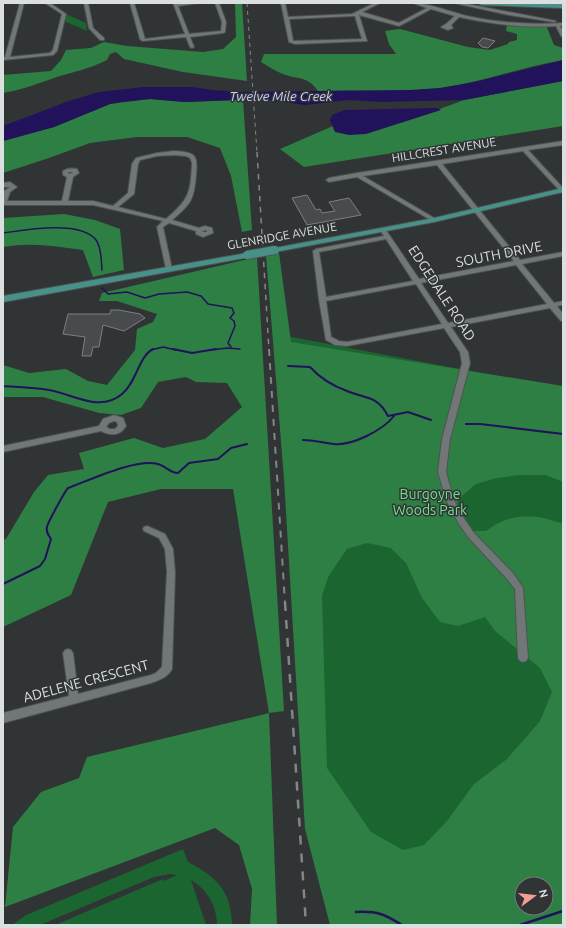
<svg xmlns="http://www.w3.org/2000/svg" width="566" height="928" viewBox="0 0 566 928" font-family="Ubuntu,sans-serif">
	<rect width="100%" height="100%" fill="#303435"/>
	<g fill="#1a6530" fill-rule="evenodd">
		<polygon points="66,14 86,23 87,31 64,21"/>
		<path d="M281,335L523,381L563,392V925H339ZM522,884H546V908H522Z"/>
		<path d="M183,849L188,862C216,876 232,892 232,925H217C217,906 207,889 191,880L206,925H55L163,879L164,881L177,875L170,874L154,877L40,925H12L26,915Z"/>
	</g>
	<g fill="#2e7f43" fill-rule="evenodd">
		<path d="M235,3H242L247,81L183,72L124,59L116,52L110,54L107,60C90,69 72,72 54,78C37,84 21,90 3,93V75L51,71L61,60L66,50L91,48L104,42L127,46L203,52L223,49L236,37Z"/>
		<path d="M507,24L546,25L554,45L563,48V60C522,67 483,82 441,88C400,93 359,89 318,91C307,75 298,80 283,74C275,71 268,66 261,62L264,54H396L389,44L385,31L400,29L468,47L490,50L508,44L509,42L517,40V34L506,31Z"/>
		<path d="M563,81V126L304,167L280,149L333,126C337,132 342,134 350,134L426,114L464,100Z"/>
		<polygon points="150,99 185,102 243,100 252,230 242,232 231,176 220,148 187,137 137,137 90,143 49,158 3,173 3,141 54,127 110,104"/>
		<path d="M64,214L95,220L120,229L124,270L93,277L83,250C56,246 31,242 3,247V218Z"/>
		<path d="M279,253L291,342L563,386V482L546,475H519L497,478L476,484L458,499L457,513L473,531H486C511,512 535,513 563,524V925H330L305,829L284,479L266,255ZM367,543L391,548L406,563L422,598L440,622L458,626L485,617L495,631L540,668L552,692L540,721L507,759L474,784L447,821L424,845L403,850L371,832L327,768L322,596L328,577L347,549ZM522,884H546V908H522Z"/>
		<polygon points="257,257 284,711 269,713 277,925 250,925 252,889 239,845 215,828 5,907 13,827 41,792 79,778 87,757 269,713 233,489 161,489 108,502 71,595 3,627 3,540 6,539 34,492 48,475 84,469 79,453 134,438 163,448 205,439 242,407 227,383 196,382 186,377 158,382 141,408 121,415 99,413 43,397 3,397 3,365 29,373 66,369 88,381 107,385 135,350 137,329 153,322 157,314 117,301 99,301 102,293"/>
	</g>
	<g fill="#21125b">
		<polygon points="563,60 563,81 464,100 381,102 349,100 306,105 258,99 185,102 150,99 120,102 110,104 54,127 3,141 3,126 69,101 99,92 144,87 192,87 213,90 239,92 410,90 440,88 475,82"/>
		<polygon points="437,108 441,110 366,134 349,135 335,132 330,120 332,115 345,110"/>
	</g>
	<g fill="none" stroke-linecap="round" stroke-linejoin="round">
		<g stroke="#21125b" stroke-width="1.5">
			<path d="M3,233C25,230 80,220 96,240C102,248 101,261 102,270"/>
			<polyline points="102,288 108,294 127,292 145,298 159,294 187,292 201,296 208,304 232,308 234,313 230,318 234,321 235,326 228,343 231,347"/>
			<polyline points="151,350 163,347 176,350"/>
			<polyline points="211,350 227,348 240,349"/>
		</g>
		<g stroke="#21125b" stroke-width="2">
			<polyline points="173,349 192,353 216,349"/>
			<path d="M288,366L310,367C320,378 333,386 347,391C366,399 377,395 388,416L408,412L431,420"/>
			<path d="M3,386C18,387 34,387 49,390C73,394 100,413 122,394C137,382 138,357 153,349"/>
			<polyline points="466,424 480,424 563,434"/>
			<path d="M303,440C314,440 323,443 334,444C352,446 383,430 394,416"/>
			<path d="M3,584L40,566L45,559L51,539C48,535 46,532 47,527C47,524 65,491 68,488C90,480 136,458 158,464C166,466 170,473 178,473L189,463L218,459L231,448L247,444"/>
		</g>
		<g stroke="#21125b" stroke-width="2.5">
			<path d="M356,912C378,911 384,914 402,925"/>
			<polyline points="520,925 563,911"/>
		</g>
	</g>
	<g fill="#484b4e" stroke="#7d8083">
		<polygon points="483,38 495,41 488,48 482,47 478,43"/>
		<polygon points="307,195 316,210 320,209 322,213 335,211 329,202 349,198 361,215 307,225 292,198"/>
		<polygon points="111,310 119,310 140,314 145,318 124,331 103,325 99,347 93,347 91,356 82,356 85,337 63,334 68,314 110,314"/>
	</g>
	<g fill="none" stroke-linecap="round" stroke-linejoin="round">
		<defs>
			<g id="minor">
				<polygon points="20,3 24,3 10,57 50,53 53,50 62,14 45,3 50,3 66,14 57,51 53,55 3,60 3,58 5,57"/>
				<polygon points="84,3 88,3 93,28 104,38 104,40 100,40 89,28"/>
				<polygon points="130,3 134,3 145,39 185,34 173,3 199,3 178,6 189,34 221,31 222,22 215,3 219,3 226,22 225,32 223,33 190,37 194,47 192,48 190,47 186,37 142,41 140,39"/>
				<path d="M281,3H285L288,17L352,14L375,3H380L362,12L399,23L427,8L413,3C428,3 451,12 467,16C499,23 531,25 563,23V25L560,26L563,31V37L561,36L556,26C523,28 491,24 459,17L451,25L453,28L448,30L441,27L446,24L455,16L431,9L399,26L359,15L367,41L295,44L289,42ZM353,16H355L362,39L293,41L289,19Z"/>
				<polygon points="454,3 462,3 556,21 554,22 509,15"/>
				<path d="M563,141V145L528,150L563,188V193L561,192L523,151L442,164L520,260L563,252V256L522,264L554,303L563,301V305L557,306L563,314V321H561L550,308L451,327L468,352L470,363L450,439L446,472L454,500L465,520L474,533L513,573L523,588L528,658L526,661L523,662L520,661L518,658L515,589L507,579L468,537L459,524L446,500L438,472L442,439L462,363L460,352L444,328L347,346L335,345L326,340L319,300L313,251L316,249L384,236L380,230L383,228L385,229L390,236L419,279L514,261L437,165L363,176L436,219L437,220L434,222L357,177L329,182L326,180L329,178L357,173ZM386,239L413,281L326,297L319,252ZM516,265L547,304L448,323L421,283ZM416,284L442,324L347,342L339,341L331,337L326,301Z"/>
				<path d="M174,151C196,152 198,155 196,175C194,200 191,204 172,220L199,228L205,226L212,228L213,233L203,237L196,234V231L169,223L163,227L172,269L171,270L169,271L166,269L157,227L163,221L93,205H3L4,191L10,187H3V183L10,182L17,187L10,192L7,201H62L67,177L63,175V171C67,168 73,168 77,169L79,173L73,177L68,201H93L113,206L128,193L132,164L136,158L157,153ZM174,155L186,156L190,158L192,163C191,192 189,200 166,219L118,207L134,194L138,164L140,160L157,156ZM68,172H73L70,174L68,173ZM205,230H207V232H201Z"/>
				<path d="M114,415L123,418L126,426C120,436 111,436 101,431L3,452V446L99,426L103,419ZM114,421L117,422L118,426L115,429H110L106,427L109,423Z"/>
				<path d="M147,526L165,534L173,549L175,572L172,669C168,677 159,680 151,683L3,723V713L69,696L63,653L65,650L68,649L71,650L73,653L78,694L151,675L156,673L162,667L167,572L165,549L159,538L144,531L143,529L144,527Z"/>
			</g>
			<g id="major">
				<polygon points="478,3 563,4 563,8 481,5"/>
				<polygon points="563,188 563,192 434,222 275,252 271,250 275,248 434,218"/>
				<polygon points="247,253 251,255 250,257 3,302 3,296"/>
			</g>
		</defs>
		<use href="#minor" stroke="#4f5253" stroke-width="2"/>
		<use href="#major" stroke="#4f5253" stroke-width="2"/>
		<use href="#minor" fill="#717677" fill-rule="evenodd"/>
		<use href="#major" fill="#489188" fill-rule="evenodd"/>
		<polyline stroke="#828687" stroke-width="1" stroke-dasharray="4 4" stroke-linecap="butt" points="247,3 257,153"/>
		<polyline stroke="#828687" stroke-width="1.5" stroke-dasharray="5.5 5.5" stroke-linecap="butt" points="257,152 269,350"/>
		<polyline stroke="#828687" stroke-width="2" stroke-dasharray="7 7" stroke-linecap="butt" points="269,349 285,603"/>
		<polyline stroke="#828687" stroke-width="2.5" stroke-dasharray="9 9" stroke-linecap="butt" points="285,602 306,925"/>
		<defs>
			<polyline id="major-bridge" points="247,255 275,250"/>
		</defs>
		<use href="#major-bridge" stroke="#4f5253" stroke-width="10" stroke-linecap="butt"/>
		<use href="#major-bridge" stroke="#489188" stroke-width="8"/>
	</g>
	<g text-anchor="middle" stroke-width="3" stroke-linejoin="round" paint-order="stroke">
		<g font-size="12" fill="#dcdfe0" stroke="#303435">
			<text transform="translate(444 150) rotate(-9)" y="4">HILLCREST AVENUE</text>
			<text transform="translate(282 236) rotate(-10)" y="4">GLENRIDGE AVENUE</text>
		</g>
		<g font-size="13" font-style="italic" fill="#d1d2fe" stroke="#303435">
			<text x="281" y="101">Twelve Mile Creek</text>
		</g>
		<g font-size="14" fill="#dcdfe0" stroke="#303435">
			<text transform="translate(499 254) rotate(-11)" y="5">SOUTH DRIVE</text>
			<text transform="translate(442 293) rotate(57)" y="5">EDGEDALE ROAD</text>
			<text transform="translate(86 681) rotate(-15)" y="5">ADELENE CRESCENT</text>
		</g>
		<g font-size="14" fill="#77df8d" stroke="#303435">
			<text x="430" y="499">Burgoyne<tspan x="430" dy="16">Woods Park</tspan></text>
		</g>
	</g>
	<rect width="566" height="928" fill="none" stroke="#dcdfe0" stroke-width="8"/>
	<g transform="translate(534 896) rotate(75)"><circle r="19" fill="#303435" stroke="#757879"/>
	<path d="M0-3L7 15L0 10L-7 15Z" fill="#f59c95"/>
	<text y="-6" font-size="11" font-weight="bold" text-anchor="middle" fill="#dcdfe0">N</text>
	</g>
</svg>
